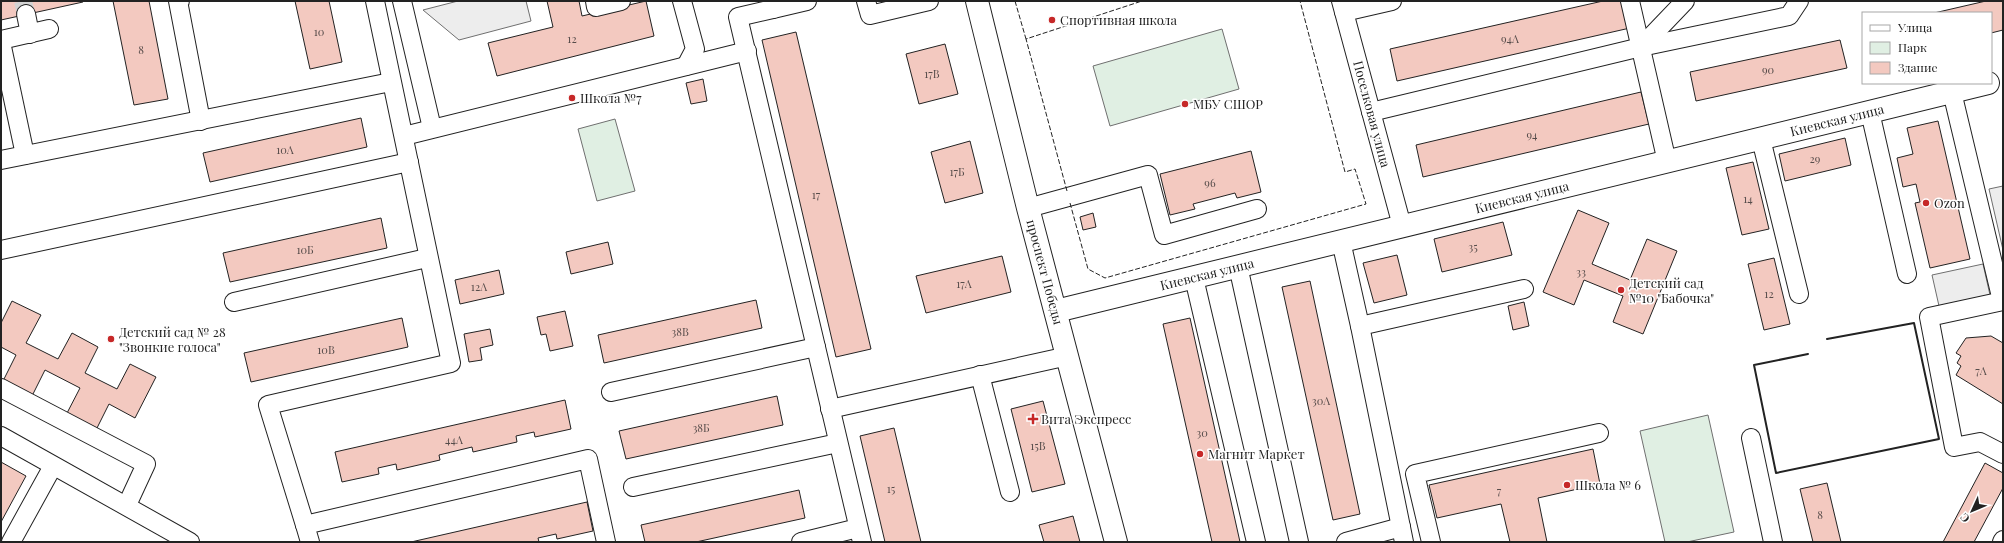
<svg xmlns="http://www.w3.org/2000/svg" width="2004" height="543" viewBox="0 0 2004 543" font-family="'Playfair Display',serif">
	<rect width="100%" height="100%" fill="#fff"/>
	<g fill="#e0efe3" stroke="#6f6f6f">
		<polygon points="1222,29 1239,89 1110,126 1093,66"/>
		<polygon points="615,119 635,191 597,201 578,129"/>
		<polygon points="1708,415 1734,532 1687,542 1665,542 1640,431"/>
	</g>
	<g fill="#ededed" stroke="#6f6f6f">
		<polygon points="458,1 526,1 531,21 459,40 423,10"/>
		<polygon points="2003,186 2003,250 1989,189"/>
		<polygon points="1983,264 1990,295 1939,306 1932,275"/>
	</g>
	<g fill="#f3c9c0" stroke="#222">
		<polygon points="1,1 82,1 83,2 1,20"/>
		<polygon points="113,1 149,1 168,99 134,105"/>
		<polygon points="295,1 329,1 342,62 310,69"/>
		<polygon points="547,1 579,1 582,16 646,1 654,36 497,76 488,43 553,27"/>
		<polygon points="1603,1 1624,1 1630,28 1397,81 1390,49"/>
		<polygon points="1986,1 2003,1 2003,30 1991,33 1991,13 1934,13"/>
		<polygon points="796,32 871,349 836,357 762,40"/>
		<polygon points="1840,40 1847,68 1696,101 1690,72"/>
		<polygon points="945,44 958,94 919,104 906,54"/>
		<polygon points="703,79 707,101 691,104 686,83"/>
		<polygon points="1641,92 1649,124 1423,177 1416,145"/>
		<polygon points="361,118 367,147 210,182 203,153"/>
		<polygon points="1938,121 1970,259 1930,268 1915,203 1920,202 1916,184 1903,187 1897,158 1913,154 1907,128"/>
		<polygon points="1845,138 1851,165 1785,181 1779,154"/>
		<polygon points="970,141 983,193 945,203 931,152"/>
		<polygon points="1251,151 1261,192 1237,198 1235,193 1193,204 1195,209 1170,215 1160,174"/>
		<polygon points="1753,162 1769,229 1742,235 1726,168"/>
		<polygon points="1578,210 1609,223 1592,264 1630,280 1647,239 1677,251 1643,334 1613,322 1623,296 1584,280 1574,305 1543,292"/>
		<polygon points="1093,213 1096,227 1083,230 1080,217"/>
		<polygon points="381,218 387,248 230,282 223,253"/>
		<polygon points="1503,222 1512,255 1442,272 1434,239"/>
		<polygon points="608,242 613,264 571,274 566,252"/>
		<polygon points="1397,255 1407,295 1374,303 1363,263"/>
		<polygon points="1002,256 1011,292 926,313 916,276"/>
		<polygon points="1774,258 1790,324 1764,330 1748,264"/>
		<polygon points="499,270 504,294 460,304 455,280"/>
		<polygon points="1310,281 1360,514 1333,520 1282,287"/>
		<polygon points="756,300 762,328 604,363 598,335"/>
		<polygon points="12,301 41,315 26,343 58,359 72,333 98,347 85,373 117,389 130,364 156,377 135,418 109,404 96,430 66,415 80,388 45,370 32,396 3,381 16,355 1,347 1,323"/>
		<polygon points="1524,302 1529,326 1513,330 1508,306"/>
		<polygon points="565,311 573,346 550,351 546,334 541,335 537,317"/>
		<polygon points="402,318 408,347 251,382 244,353"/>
		<polygon points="1190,318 1240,542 1212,542 1163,324"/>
		<polygon points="490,329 493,345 480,348 482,360 469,362 464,334"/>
		<polygon points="1991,336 2003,343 2003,404 1956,375 1961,366 1957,363 1961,356 1956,353 1966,338"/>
		<polygon points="777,396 783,425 626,459 619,431"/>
		<polygon points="565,400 571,429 535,437 534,432 516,436 517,442 473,452 472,447 439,455 440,460 397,470 396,464 378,468 379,474 342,482 335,452"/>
		<polygon points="1043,401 1065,484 1032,492 1011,409"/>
		<polygon points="894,428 921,542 885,542 860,436"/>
		<polygon points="1593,449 1600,484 1538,498 1547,542 1510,542 1501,504 1437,518 1429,485"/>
		<polygon points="1,462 26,476 1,522"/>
		<polygon points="1985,463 2003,473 2003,488 1974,542 1943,542"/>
		<polygon points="1827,483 1841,542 1813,542 1800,489"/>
		<polygon points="799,490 805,518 696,542 645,542 641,525"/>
		<polygon points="587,502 593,531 557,539 556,534 538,538 539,542 411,542"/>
		<polygon points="1073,516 1080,542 1044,542 1039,525"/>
	</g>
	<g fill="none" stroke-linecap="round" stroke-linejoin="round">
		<polyline stroke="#d3d3d3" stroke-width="18" stroke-dasharray="18 9" stroke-linecap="butt" points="23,1 26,14"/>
		<defs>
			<g id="minor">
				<polyline points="180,1 178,1 201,121"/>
				<polyline points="402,1 432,128"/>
				<polyline points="595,1 596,7 621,1"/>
				<polyline points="682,1 695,49 686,66"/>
				<polyline points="772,1 773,9 738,17 862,542"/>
				<polyline points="866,1 870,15 929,1"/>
				<polyline points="1341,1 1402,226"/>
				<polyline points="1630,1 1667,162"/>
				<polyline points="773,9 807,1"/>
				<polyline points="1344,12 1392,1"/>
				<polyline points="26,14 30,34"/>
				<polyline points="1,40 49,29"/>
				<polyline points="1,42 25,155"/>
				<polyline points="1641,47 1685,1"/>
				<polyline points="1952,92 2002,301"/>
				<polyline points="1371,112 1641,47 1789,16 1799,1"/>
				<polyline points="1870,112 1907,274"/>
				<polyline points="404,136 747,51"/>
				<polyline points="1761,139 1799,294"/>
				<polyline points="1,160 391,82"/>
				<polyline points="1028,208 1148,175 1164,235 1257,209"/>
				<polyline points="1341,241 1360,326 1404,542"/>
				<polyline points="1,250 409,162"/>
				<polyline points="1238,266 1299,542"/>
				<polyline points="1194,278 1256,542"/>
				<polyline points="2003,301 1929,317 1954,447 1980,442 2003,454"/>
				<polyline points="234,302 427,258"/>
				<polyline points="1360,326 1524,289"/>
				<polyline points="980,375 1010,492"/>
				<polyline points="1,388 146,464 127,505"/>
				<polyline points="611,392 816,347"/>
				<polyline points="830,409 1068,356"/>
				<polyline points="1,436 190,542"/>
				<polyline points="1751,438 1773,542"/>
				<polyline points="633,487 838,443"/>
				<polyline points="305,525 268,405 451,363 375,1"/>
				<polyline points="11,542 53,466"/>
				<polyline points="310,542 305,525 588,459 606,542"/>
				<polyline points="801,542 858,528"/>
				<polyline points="1346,542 1401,527"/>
				<polyline points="1431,542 1415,474 1599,433"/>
				<polyline points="2002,542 2003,540"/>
			</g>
			<g id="major">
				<polyline points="977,1 1028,208 1116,542"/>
				<polyline points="1056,311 1988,83"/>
			</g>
		</defs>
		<use href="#minor" stroke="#222" stroke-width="20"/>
		<use href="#major" stroke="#222" stroke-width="24"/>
		<use href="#minor" stroke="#fff" stroke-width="18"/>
		<use href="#major" stroke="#fff" stroke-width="22"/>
		<g stroke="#222" stroke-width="1" stroke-dasharray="5 2" stroke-linecap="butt">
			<polyline points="1015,1 1026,39"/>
			<polyline points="1067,191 1026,39 1142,1"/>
			<polyline points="1070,203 1088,269 1105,278 1366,204 1355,169 1345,172 1300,1"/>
		</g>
		<polyline stroke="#222" stroke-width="2" points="1808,354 1754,365 1776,473 1939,439 1914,323 1827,339"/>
	</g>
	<g fill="#c62828" stroke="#fff" stroke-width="1.5">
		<circle cx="1052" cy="20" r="4"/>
		<circle cx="572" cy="98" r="4"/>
		<circle cx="1185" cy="104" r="4"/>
		<circle cx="1926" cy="203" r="4"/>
		<circle cx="1621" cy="290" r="4"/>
		<circle cx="111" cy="339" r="4"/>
		<path d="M1031 413h4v4h4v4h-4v4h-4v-4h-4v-4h4z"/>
		<circle cx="1200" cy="454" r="4"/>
		<circle cx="1567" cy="485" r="4"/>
	</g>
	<g text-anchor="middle" stroke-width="3" stroke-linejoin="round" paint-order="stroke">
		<g font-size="11" fill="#564c4a">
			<text x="319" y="36">10</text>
			<text x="572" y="43">12</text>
			<text x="1510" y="43">94А</text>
			<text x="141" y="54">8</text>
			<text x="1768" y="74">90</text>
			<text x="932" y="78">17В</text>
			<text x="1532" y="139">94</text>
			<text x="285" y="154">10А</text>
			<text x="1815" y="163">29</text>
			<text x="957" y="176">17Б</text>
			<text x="1210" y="187">96</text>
			<text x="816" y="199">17</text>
			<text x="1748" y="203">14</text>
			<text x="1473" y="251">35</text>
			<text x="305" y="254">10Б</text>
			<text x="1581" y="276">33</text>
			<text x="964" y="288">17А</text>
			<text x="479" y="291">12А</text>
			<text x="1769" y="298">12</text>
			<text x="680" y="336">38В</text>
			<text x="326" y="354">10В</text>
			<text x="1981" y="375">7А</text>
			<text x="1321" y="405">30А</text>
			<text x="701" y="432">38Б</text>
			<text x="1202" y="437">30</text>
			<text x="454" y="444">44А</text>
			<text x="1038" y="450">15В</text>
			<text x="891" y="493">15</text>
			<text x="1499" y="495">7</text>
			<text x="1820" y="519">8</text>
		</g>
		<g font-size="13" fill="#222" stroke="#fff" text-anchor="start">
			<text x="1060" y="25">Спортивная школа</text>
			<text x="580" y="103">Школа №7</text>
			<text x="1193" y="109">МБУ СШОР</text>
			<text x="1934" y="208">Ozon</text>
			<text x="1629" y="288">Детский сад<tspan x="1629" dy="15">№10 "Бабочка"</tspan></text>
			<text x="119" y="337">Детский сад № 28<tspan x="119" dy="15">"Звонкие голоса"</tspan></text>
			<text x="1041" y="424">Вита Экспресс</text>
			<text x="1208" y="459">Магнит Маркет</text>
			<text x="1575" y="490">Школа № 6</text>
		</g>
		<g font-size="13" fill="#222" stroke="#fff">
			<text transform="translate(1372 114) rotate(75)" y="5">Поселковая улица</text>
			<text transform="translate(1837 120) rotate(-14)" y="5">Киевская улица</text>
			<text transform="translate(1522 197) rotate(-14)" y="5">Киевская улица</text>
			<text transform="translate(1045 272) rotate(75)" y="5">проспект Победы</text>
			<text transform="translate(1207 274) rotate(-14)" y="5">Киевская улица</text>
		</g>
	</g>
	<rect width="2004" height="543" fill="none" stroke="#222222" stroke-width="4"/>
	<rect x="1862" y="12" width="130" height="72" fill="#ffffff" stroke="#a7a7a7"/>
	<rect x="1870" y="25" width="20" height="6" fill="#ffffff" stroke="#a7a7a7"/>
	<text x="1898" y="32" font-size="12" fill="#222222">Улица</text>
	<rect x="1870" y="42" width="20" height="12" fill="#e0efe3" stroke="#a7a7a7"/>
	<text x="1898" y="52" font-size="12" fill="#222222">Парк</text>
	<rect x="1870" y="62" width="20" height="12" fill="#f3c9c0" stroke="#a7a7a7"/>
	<text x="1898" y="72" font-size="12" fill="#222222">Здание</text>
	<g transform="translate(1972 511) rotate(226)" stroke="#ffffff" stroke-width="3" paint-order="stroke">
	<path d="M0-3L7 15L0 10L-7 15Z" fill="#222222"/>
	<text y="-6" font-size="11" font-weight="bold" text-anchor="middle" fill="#222222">С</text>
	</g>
</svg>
